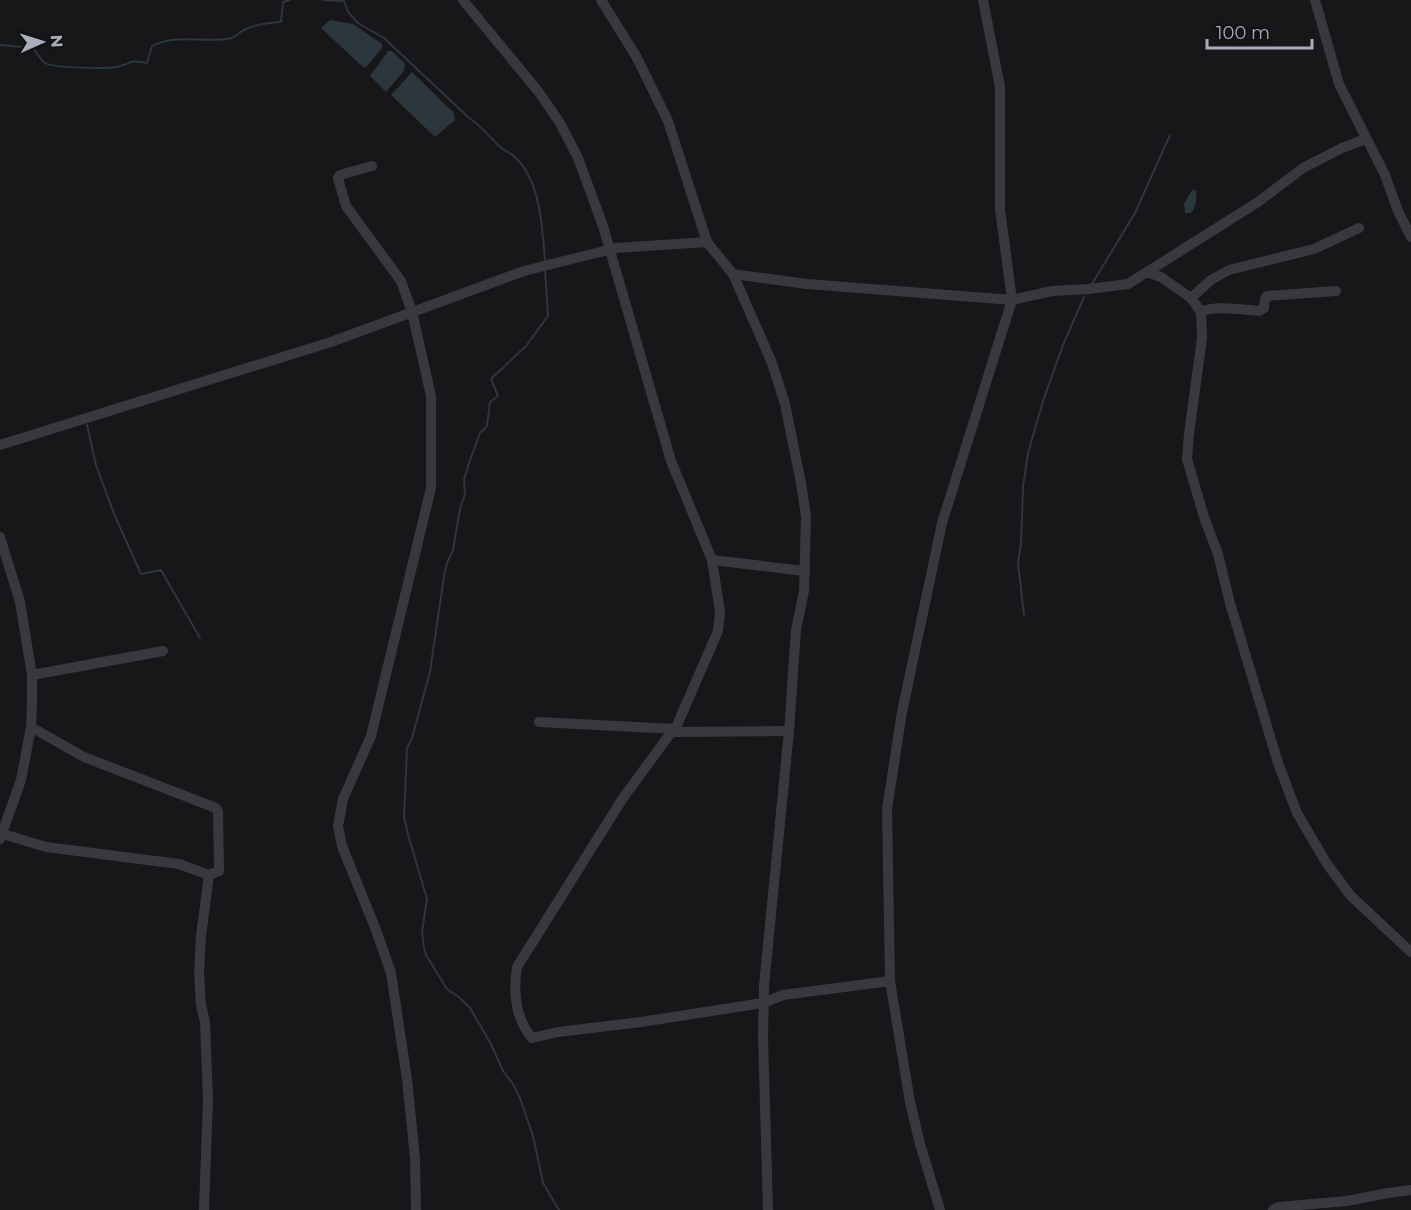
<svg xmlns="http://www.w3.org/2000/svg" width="1411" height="1210" viewBox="0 0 1411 1210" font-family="Montserrat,sans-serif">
	<rect width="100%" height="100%" fill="#171719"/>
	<g fill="#2c363d">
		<polygon points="330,20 353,24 382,44 382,48 366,67 363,67 321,28"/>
		<polygon points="388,51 392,51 405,64 404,71 386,92 370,76"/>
		<polygon points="412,72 454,113 455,120 435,137 391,95"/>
		<path d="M1193,189L1196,191C1197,199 1196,207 1191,213H1185L1184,203Z"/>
	</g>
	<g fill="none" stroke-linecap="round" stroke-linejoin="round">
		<g stroke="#2c363d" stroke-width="2">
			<path d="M323,0L344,1L348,12L358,23L384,38L468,117C480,125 488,135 499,146C503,150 509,152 514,156C541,181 542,227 545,261"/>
			<path d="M0,45L33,48C37,52 40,60 45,63C53,68 105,69 116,67C133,64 126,59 147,63L152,46C177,33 206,44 232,38C237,36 239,32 244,30C256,24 268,23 281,22L283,2L290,0"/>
			<polyline points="545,270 548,316 526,346 491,379 498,396 490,402 487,426 480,433 468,466 464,480 465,494 460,509 453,550 447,563 444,576 430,672 412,738 407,748 404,817 409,838 427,899 422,932 424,948 426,955 447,989 460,998 470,1008 491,1044 503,1071 513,1084 520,1098 533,1136 543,1183 559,1210"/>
			<polyline points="1092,284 1135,213 1170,135"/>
			<polyline points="87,425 96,465 114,514 141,574 161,570 200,638"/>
			<polyline points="1024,615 1018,563 1021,544 1023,487 1028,453 1043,401 1063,345 1084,297"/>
		</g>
		<g stroke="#38393e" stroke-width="10">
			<polyline points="463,0 538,91 560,123 578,158 603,226 671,461 712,560 720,612 718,631 674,732"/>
			<polyline points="601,0 636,56 668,121 707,242"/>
			<polyline points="1315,0 1339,84 1385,175 1398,211 1411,237"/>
			<polyline points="372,166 340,175 338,178 346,206 401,281 412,312 431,396 431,488 371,736 343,799 338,826 342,846 376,930 391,973 407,1079 415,1158 416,1210"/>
			<polyline points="1147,272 1161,277 1191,298 1201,312 1202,338 1189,434 1187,459 1204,517 1218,554 1230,603 1278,763 1297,813 1327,864 1351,896 1411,952"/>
			<polyline points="733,274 772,363 785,404 801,483 806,517 804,591 796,630 789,731 764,986 763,1037 768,1210"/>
			<polyline points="1191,298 1211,280 1229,270 1314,249 1359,228"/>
			<path d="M1201,312C1214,305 1244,310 1259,311L1264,308L1265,299L1267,296L1336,291"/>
			<polyline points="0,445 331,342 524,271 616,248 707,242 733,274 807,284 1012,300 1052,291 1089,289 1128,284 1258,202 1303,168 1342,148 1366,139"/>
			<polyline points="0,537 20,602 32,675 32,702 31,727 21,780 0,839"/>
			<polyline points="712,560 805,571"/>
			<polyline points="32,675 163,651"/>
			<polyline points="539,722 675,729"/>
			<polyline points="31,727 84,757 216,808 218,812 219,867 219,871 209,875"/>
			<path d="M789,731L674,732L670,734L623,798L517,967C513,993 515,1018 532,1038L558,1032L641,1022L763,1003L783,995L890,981"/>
			<polyline points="0,833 46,847 179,864 209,875 201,936 199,973 201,1005 205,1022 208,1100 204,1210"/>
			<polyline points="940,1210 920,1144 910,1102 890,981 887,809 902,712 942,523 1012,300 1000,209 1000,87 983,0"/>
			<polyline points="1273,1210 1279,1207 1347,1201 1388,1193 1411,1190"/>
		</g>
	</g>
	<g transform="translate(42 42) rotate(87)" stroke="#121214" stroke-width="4.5" paint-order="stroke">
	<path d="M0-4.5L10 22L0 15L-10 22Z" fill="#a8aeb9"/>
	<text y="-9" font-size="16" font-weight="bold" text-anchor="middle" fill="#a8aeb9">N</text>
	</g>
	<path d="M1207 39v9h105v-9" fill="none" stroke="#a8aeb9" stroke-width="3"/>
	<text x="1216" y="39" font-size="18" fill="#a8aeb9" stroke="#121214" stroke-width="4.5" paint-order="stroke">100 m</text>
</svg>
